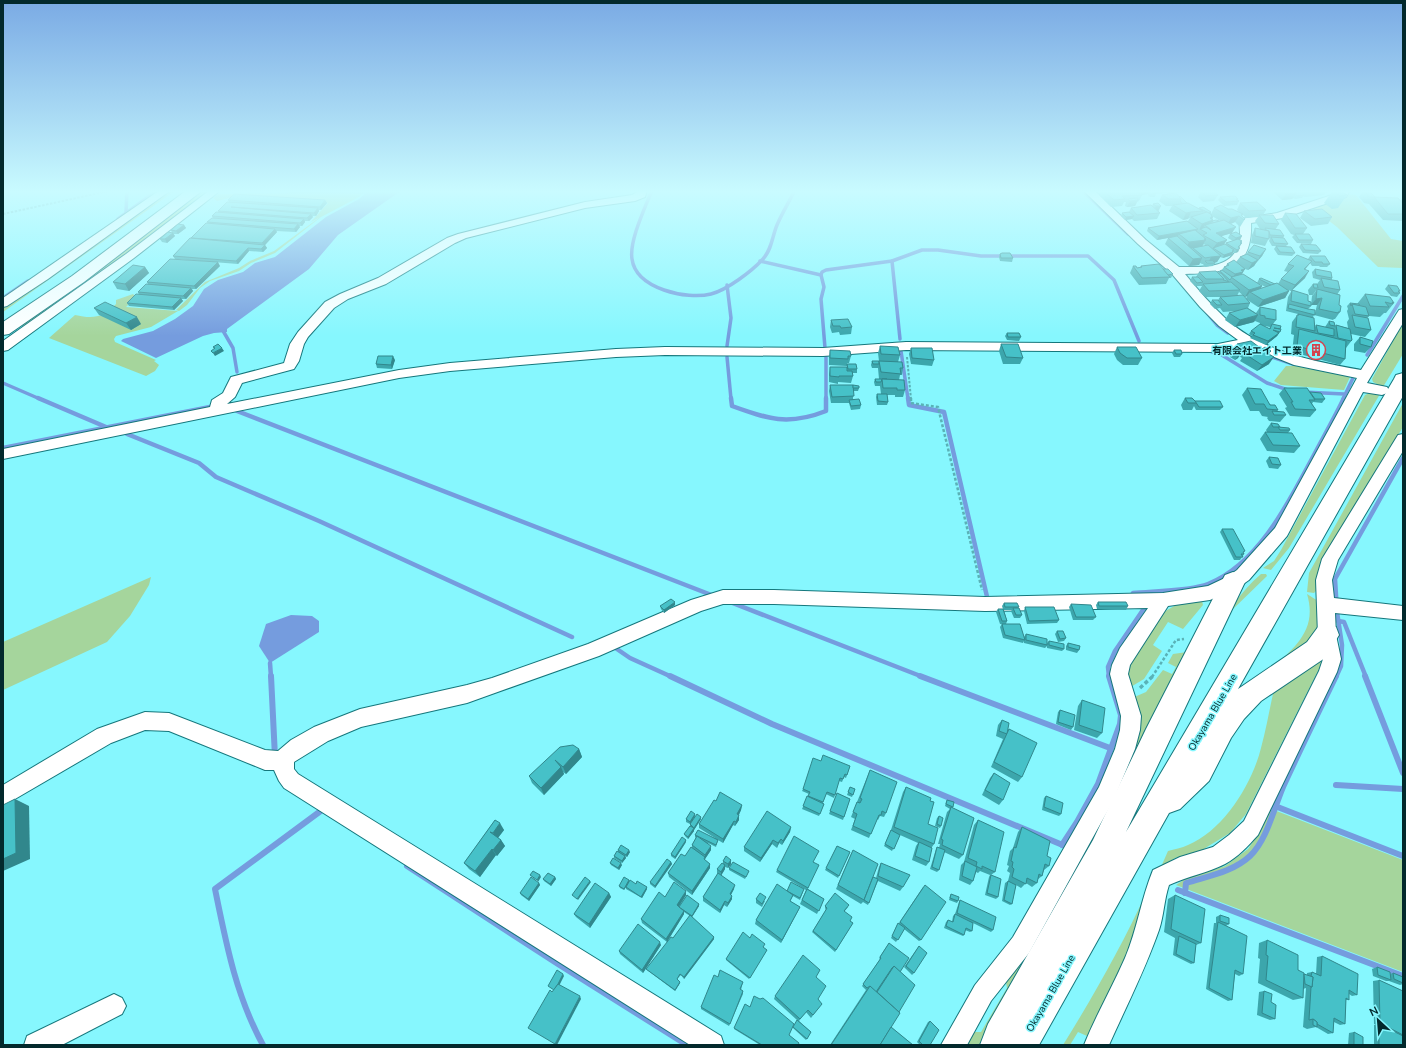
<svg xmlns="http://www.w3.org/2000/svg" width="1406" height="1048" viewBox="0 0 1406 1048" font-family="'Nunito Sans','Noto Sans JP',sans-serif">
	<rect width="100%" height="100%" fill="#86f7fe"/>
	<g fill="#a5d59c">
		<polygon points="171,190 176,190 3,312 3,307"/>
		<polygon points="203,190 211,190 181,214 29,325 16,326 83,280"/>
		<polygon points="293,190 302,191 364,192 359,197 321,217 275,253 251,263 239,271 210,281 200,288 187,305 179,311 176,310 205,282 239,268 250,261 274,251 320,217 311,222 328,203 237,196 217,201 213,198 218,194 288,193"/>
		<polygon points="1345,194 1356,195 1391,239 1403,241 1403,268 1378,267 1337,227 1311,207"/>
		<path d="M133,294L136,297L126,307L178,311L151,327L116,336L114,339L115,342L156,360L154,361L159,365L155,371L146,376L49,338L75,315C93,319 103,318 116,304V300Z"/>
		<polygon points="1403,323 1403,354 1383,387 1373,382 1372,379"/>
		<polygon points="1286,366 1295,366 1350,377 1344,390 1281,385 1274,381"/>
		<polygon points="1372,392 1380,394 1289,548 1271,570 1263,568 1274,561 1281,550 1365,395"/>
		<polygon points="1403,403 1403,427 1326,553 1317,578 1316,591 1314,593 1307,592 1309,573"/>
		<path d="M1261,574H1266L1267,576L1231,611L1210,641C1225,616 1239,593 1261,574Z"/>
		<polygon points="151,577 149,585 130,616 107,642 3,690 3,642"/>
		<path d="M1307,594L1318,601C1319,611 1320,623 1317,633C1312,648 1277,666 1264,676C1289,651 1319,634 1307,594Z"/>
		<polygon points="1195,601 1202,601 1203,605 1183,629 1168,622 1153,645 1162,651 1144,679 1129,688 1127,668 1162,613 1176,605"/>
		<path d="M1187,652L1135,751C1140,727 1144,721 1132,698L1146,692L1163,670L1172,674L1176,667L1168,663L1173,654Z"/>
		<path d="M1323,657L1320,667L1246,814L1230,833L1202,850L1175,858L1161,867L1168,851C1174,849 1182,848 1188,845C1224,830 1252,784 1261,748C1266,730 1269,712 1273,694L1272,687Z"/>
		<polygon points="1269,808 1403,860 1403,972 1176,885 1185,879 1225,866 1248,849 1258,834"/>
		<path d="M1147,891L1145,916L1113,989L1087,1036L1078,1032L1070,1045H1063C1094,995 1123,944 1147,891Z"/>
		<polygon points="1038,942 985,1045 961,1045 968,1032 981,1032 1007,988 1005,976"/>
	</g>
	<g fill="#759cde">
		<polygon points="369,190 402,190 338,235 309,269 227,329 227,332 214,333 203,336 156,358 121,341 123,339 153,331 175,319 193,306 204,289 218,280 243,272 255,263 275,257 326,217 359,199"/>
		<polygon points="291,615 312,616 319,621 319,632 270,663 259,646 266,624"/>
	</g>
	<g fill="none" stroke-linecap="round" stroke-linejoin="round">
		<g stroke="#759cde" stroke-width="3.5">
			<polyline points="299,190 373,192"/>
			<path d="M652,190C645,208 629,241 632,259C636,289 687,300 711,294C727,290 752,271 763,259C772,249 772,237 777,225C782,213 789,202 795,190"/>
			<polyline points="1082,190 1128,234"/>
			<polyline points="126,213 127,190"/>
			<polyline points="118,219 158,190"/>
			<polyline points="760,261 821,275 824,287 821,299 825,348"/>
			<polyline points="892,261 900,339"/>
			<polyline points="821,275 822,272 826,270 892,261 922,250 938,250 981,256 1088,256 1114,280 1139,341"/>
			<polyline points="727,285 731,318 727,346"/>
			<polyline points="3,298 28,281"/>
			<polyline points="1207,313 1217,325 1228,333"/>
			<polyline points="222,329 233,348 237,372"/>
			<polyline points="901,351 908,399"/>
			<polyline points="1212,352 1217,352 1267,383 1288,390"/>
			<polyline points="1367,355 1403,296"/>
			<polyline points="1269,356 1293,364"/>
			<polyline points="727,357 731,399"/>
			<polyline points="826,357 826,399"/>
			<polyline points="3,383 40,399"/>
			<polyline points="1303,392 1344,394"/>
			<polyline points="1343,399 1354,376"/>
		</g>
		<g stroke="#759cde" stroke-width="4.5">
			<polyline points="38,398 106,427"/>
			<path d="M731,398L732,406C768,419 788,426 826,411V398"/>
			<polyline points="908,398 909,405 944,412 988,601"/>
			<polyline points="237,411 714,596"/>
			<polyline points="127,434 199,463 216,477 319,521 572,637"/>
			<polyline points="3,448 215,406"/>
			<path d="M1136,597L1133,593C1154,591 1190,591 1208,584C1259,564 1290,500 1314,455C1324,436 1335,417 1344,398"/>
			<polyline points="730,602 923,677"/>
			<polyline points="1338,621 1344,622 1366,677"/>
			<polyline points="614,647 630,658 672,677"/>
			<polyline points="270,663 271,677"/>
			<polyline points="1109,677 1108,667 1115,651 1145,607 1143,605"/>
			<polyline points="1336,677 1341,666 1342,645 1337,612 1335,579 1403,458"/>
		</g>
		<g stroke="#759cde" stroke-width="6">
			<polyline points="271,676 275,757"/>
			<polyline points="670,676 772,724 1065,846"/>
			<polyline points="920,676 1110,748"/>
			<polyline points="1365,676 1403,773"/>
			<polyline points="1336,785 1403,789"/>
			<polyline points="1275,806 1403,856"/>
			<polyline points="1062,845 1077,822 1098,784 1120,724 1121,715 1109,676"/>
			<polyline points="407,866 558,964 687,1045"/>
			<polyline points="1178,890 1403,976"/>
			<path d="M1185,893L1186,883C1208,876 1233,872 1250,856C1267,840 1274,808 1283,787C1300,750 1318,713 1336,676"/>
			<path d="M263,1045C236,996 226,943 215,889L322,810"/>
		</g>
		<defs>
			<g id="street">
				<polygon points="160,190 171,190 48,279 7,306 3,307 3,298"/>
				<polygon points="210,190 221,190 134,258 8,350 3,351 3,341 126,254"/>
				<path d="M637,190H647L645,197L635,201L585,208L466,238L455,243L386,284L348,299L334,308L308,337L304,344L299,361L294,369L242,383L235,397L227,404L399,370L450,363L616,349L665,347L823,348L906,342L1218,344L1238,340L1219,326L1200,307L1172,274L1138,244L1083,190H1094L1146,240L1179,267C1203,267 1234,270 1240,240C1241,233 1238,225 1241,219L1277,213L1338,193V190H1348L1349,192L1346,197L1283,218L1251,223C1253,270 1224,273 1185,274C1198,290 1211,305 1226,319C1264,353 1314,361 1361,370L1399,310L1403,309V323L1367,383L1387,387L1389,390L1387,393L1382,395L1363,392L1287,536L1249,580L1239,587L1210,600L1168,606L1130,665L1128,674L1141,716L1140,730L1135,749L1113,801L1029,953L991,1001L967,1045H941L975,985L1013,937L1099,787L1115,749L1120,730L1121,716L1110,674L1112,665L1120,648L1148,608L985,611L774,604H723L701,611L599,656L492,694L467,703L361,727L328,741L294,762V769L298,774L721,1036L724,1045H690L284,788L279,781L274,770H265L169,731L145,730L111,743L3,806V785L97,729L145,712L169,713L265,750L278,751L291,740L314,727L360,709L467,685L492,678L588,644L691,600L723,590H774L985,597L1163,593L1208,586L1227,577L1237,570L1275,528L1357,378L1294,365L1247,346L1234,350L1218,352L906,350L823,356L665,355L616,357L450,371L399,378L3,459V449L210,407L212,400L223,393L231,377L284,363L290,344L298,332L325,302L340,294L378,278L447,238L458,234L585,202L632,195L636,193Z"/>
				<path d="M1403,434V451L1338,560L1332,580L1334,598L1403,606V620L1335,613L1336,635L1341,659L1337,672L1258,835C1248,846 1238,857 1225,864C1208,873 1188,876 1169,885C1164,900 1164,915 1159,930C1145,970 1126,1007 1109,1045H1084C1096,1015 1112,988 1125,958C1137,930 1141,899 1153,870L1180,857L1213,847L1229,835L1244,821L1319,671L1323,659L1318,635L1316,580L1322,559L1398,435Z"/>
				<polygon points="114,994 122,998 126,1006 122,1014 62,1045 24,1045 27,1036"/>
			</g>
			<polygon id="secondary" points="1403,373 1403,396 1238,689 1307,642 1318,627 1327,624 1336,627 1339,635 1325,658 1261,701 1244,719 1231,738 1209,781 1180,809 1169,813 1039,1045 980,1045 988,1024 1093,840 1146,729 1225,575 1233,572 1241,575 1245,582 1126,832 1394,379 1396,375"/>
			<polygon id="highway" points="187,190 203,190 84,282 9,334 3,335 3,322 72,276"/>
		</defs>
		<use href="#street" stroke="#15777c" stroke-width="2"/>
		<use href="#secondary" stroke="#15777c" stroke-width="2"/>
		<use href="#highway" stroke="#15777c" stroke-width="2"/>
		<g stroke="#5ab2b7" stroke-width="2" stroke-dasharray="2.5 1.5" stroke-linecap="butt">
			<polyline points="3,214 113,190"/>
			<polyline points="907,357 911,399"/>
		</g>
		<g stroke="#5ab2b7" stroke-width="2.5" stroke-dasharray="3 2" stroke-linecap="butt">
			<polyline points="911,398 911,403 938,407 982,590"/>
			<polyline points="1152,677 1176,640 1184,639"/>
		</g>
		<polyline stroke="#5ab2b7" stroke-width="3.5" stroke-dasharray="4 2.5" stroke-linecap="butt" points="1140,688 1153,676"/>
		<use href="#street" fill="#fff" fill-rule="evenodd"/>
		<use href="#secondary" fill="#fff" fill-rule="evenodd"/>
		<use href="#highway" fill="#fff" fill-rule="evenodd"/>
	</g>
	<g fill="#3ca6ac" fill-rule="evenodd">
		<path d="M1098,190H1205L1204,191L1209,190H1208H1228L1226,192H1215L1218,195L1214,201L1203,202L1198,197L1201,192H1186L1176,193L1175,192L1174,194L1187,203L1199,209V208L1211,212V214L1214,208L1228,209L1239,212L1237,210L1240,203L1266,210L1263,215L1279,224L1275,230L1284,236L1283,238L1288,244L1286,246L1295,253L1292,256L1278,255L1274,249L1276,246H1272L1269,241L1270,238H1269L1265,246L1251,243L1252,235L1255,228L1260,229L1255,221L1258,217L1246,218L1243,215L1242,216L1245,219L1240,227L1235,222L1231,224L1232,233L1221,236L1224,245H1225L1226,243L1233,241L1228,238L1230,234L1242,236L1239,240L1242,241L1241,242L1242,243L1239,248L1238,252L1235,253L1233,252L1232,255L1223,258L1220,257L1217,262L1215,263L1213,266L1205,267L1203,264H1202L1200,263L1199,265L1189,266L1165,244L1168,238L1173,237L1157,240L1147,231L1148,228L1188,221L1190,218L1183,220L1169,211L1172,206H1166L1159,201L1162,195L1168,194L1166,193L1156,194L1155,197H1150L1148,195V194L1142,195L1139,201L1137,202L1135,206L1127,207L1125,206L1126,202H1124L1122,206L1111,207L1099,195L1100,191ZM1212,216L1220,221H1213ZM1204,244L1206,246H1202Z"/>
		<polygon points="1236,190 1248,190 1237,191"/>
		<polygon points="1276,190 1328,190 1324,195 1305,197 1303,196 1302,198 1295,199 1293,198 1292,199 1282,200 1274,193"/>
		<polygon points="1333,190 1347,195 1338,208 1332,209 1324,203"/>
		<polygon points="1364,190 1375,197 1403,204 1403,221 1383,220 1369,204 1364,203 1359,197"/>
		<polygon points="1220,197 1238,199 1237,200 1239,201 1237,205 1224,206 1218,200"/>
		<polygon points="1403,197 1403,204 1400,201"/>
		<polygon points="228,200 325,200 327,203 321,210 319,210 319,211 316,216 312,216 313,217 309,221 305,221 305,222 302,226 299,226 300,227 296,232 276,231 277,232 265,245 267,248 263,252 249,251 238,264 175,259 173,256 192,239 191,238 208,223 207,222 213,218 212,216 219,212 218,211 229,202"/>
		<polygon points="1158,203 1158,211 1160,213 1157,219 1134,221 1132,219 1125,220 1121,216 1122,213 1129,212 1131,208 1152,206 1153,204"/>
		<polygon points="1304,211 1332,217 1328,224 1311,226 1300,218"/>
		<polygon points="1285,213 1307,228 1303,234 1313,240 1311,244 1297,243 1292,237 1294,235 1291,234 1281,220"/>
		<polygon points="184,225 186,228 178,234 173,234 175,236 167,243 162,242 160,239 172,233 171,230"/>
		<polygon points="1301,244 1321,251 1318,254 1303,253 1299,247"/>
		<path d="M1266,249L1262,256L1256,263L1254,266L1248,270L1245,269L1242,274L1262,286L1261,288L1266,287L1257,283L1259,279L1275,284H1278L1281,279L1288,272L1284,271L1288,264L1308,259L1310,256L1330,264L1327,267H1320L1319,266H1312L1310,263L1305,269V278L1291,291L1288,290L1289,291L1285,298L1258,307L1246,299L1250,303L1248,308L1256,313L1260,307L1276,320L1273,324L1280,329V332L1277,336L1266,345L1250,338L1252,336L1249,334L1251,331L1269,329L1270,327L1260,325V323L1255,321V320L1254,322L1235,327L1225,320L1229,313L1236,311L1223,312L1220,308L1215,309L1210,304L1212,300H1218L1220,297H1205L1199,291L1202,286H1195L1190,281L1192,277H1196L1199,272L1218,273L1220,271H1221L1224,267L1226,266L1227,264L1236,262L1240,257L1246,254L1248,252ZM1239,292L1245,297L1247,296L1246,299L1237,296Z"/>
		<polygon points="1000,254 1013,258 1012,262 1000,261 999,257"/>
		<polygon points="220,266 196,289 192,289 193,291 186,299 181,299 183,301 174,310 129,306 127,303 139,295 138,292 148,284 147,282"/>
		<polygon points="1133,266 1137,268 1140,267 1141,266 1163,269 1173,274 1171,278 1169,278 1166,284 1139,285 1130,273"/>
		<polygon points="145,267 149,273 129,291 117,289 113,282"/>
		<polygon points="1315,269 1332,278 1332,280 1340,290 1337,295 1340,312 1335,319 1334,319 1333,320 1314,315 1313,317 1315,327 1316,325 1325,327 1329,321 1335,326 1332,329 1336,325 1348,328 1347,322 1349,319 1347,311 1348,309 1347,306 1350,303 1357,304 1365,294 1394,303 1386,313 1384,313 1380,317 1369,316 1367,318 1371,330 1365,337 1351,334 1352,340 1346,348 1345,359 1340,365 1292,352 1294,335 1291,334 1292,322 1298,314 1286,311 1288,297 1292,290 1308,301 1311,306 1308,309 1315,313 1317,305 1311,305 1312,296 1317,289 1318,290 1318,288 1313,295 1309,295 1308,290 1313,284 1317,284 1320,280 1313,278 1312,272"/>
		<polygon points="1388,285 1400,291 1399,292 1400,293 1397,297 1391,296 1385,289"/>
		<polygon points="94,308 141,324 131,330 99,315"/>
		<polygon points="831,320 852,327 851,334 840,335 839,332 832,333 830,327"/>
		<polygon points="1007,333 1021,337 1019,341 1007,340 1005,336"/>
		<polygon points="1360,337 1371,347 1365,353 1354,351 1354,344"/>
		<polygon points="1001,344 1023,358 1020,364 1003,364 999,351"/>
		<polygon points="1237,344 1259,347 1259,348 1262,350 1262,349 1271,351 1269,354 1269,364 1257,371 1240,361 1242,358 1239,356 1238,358 1235,360 1230,357 1234,351 1233,351"/>
		<polygon points="880,346 900,355 898,362 903,368 902,375 900,375 899,380 905,390 903,397 895,397 895,395 887,395 888,402 887,405 877,405 876,397 877,394 881,394 880,386 875,386 874,382 875,379 879,379 878,368 872,368 871,365 872,361 879,361 878,353"/>
		<polygon points="1117,347 1142,358 1138,365 1123,365 1117,360 1114,354"/>
		<polygon points="911,348 934,360 932,366 911,364 909,354"/>
		<polygon points="830,350 851,356 849,363 847,363 847,366 829,365 829,357"/>
		<polygon points="1174,350 1182,354 1180,357 1174,357 1172,353"/>
		<polygon points="395,360 392,369 377,368 376,364"/>
		<polygon points="847,364 857,369 857,373 852,373 853,376 851,383 838,382 838,384 829,382 829,374 830,367 847,371"/>
		<polygon points="830,385 859,388 858,391 853,391 853,399 861,405 860,409 851,410 849,403 831,403 829,391"/>
		<polygon points="1247,388 1278,410 1277,411 1286,415 1280,422 1269,421 1267,418 1268,417 1262,416 1259,411 1250,411 1242,395"/>
		<polygon points="1284,388 1310,393 1325,399 1322,403 1313,402 1312,404 1316,410 1310,417 1290,416 1285,408 1287,407 1279,394"/>
		<polygon points="1185,398 1195,401 1223,407 1220,410 1196,410 1194,406 1192,410 1183,410 1181,405"/>
		<polygon points="1271,423 1280,427 1290,430 1288,433 1300,446 1294,453 1267,451 1260,439 1265,432 1267,432 1266,430"/>
		<polygon points="1269,457 1281,465 1278,469 1269,468 1266,461"/>
		<polygon points="1222,529 1243,553 1244,554 1240,560 1234,560 1220,532"/>
		<polygon points="1098,602 1128,606 1126,610 1097,609 1096,605"/>
		<polygon points="1004,603 1019,607 1018,608 1022,615 1020,618 1014,618 1011,611 1012,610 1004,610 1007,621 1006,624 1024,638 1024,637 1026,634 1047,643 1049,641 1064,649 1062,651 1047,648 1047,646 1045,648 1024,643 1024,641 1023,643 1003,638 1000,627 1002,624 1000,624 996,612 998,609 1003,609 1002,606"/>
		<polygon points="1071,604 1096,617 1093,620 1073,620 1069,607"/>
		<polygon points="675,605 664,613 661,609 660,606"/>
		<polygon points="1025,607 1059,620 1057,623 1027,624 1024,611"/>
		<polygon points="1057,631 1066,638 1064,641 1058,642 1055,634"/>
		<polygon points="1068,643 1079,650 1077,653 1066,650 1066,646"/>
		<polygon points="1082,700 1102,733 1097,738 1074,730 1078,706"/>
		<polygon points="1060,710 1073,727 1071,730 1056,724 1058,712"/>
		<polygon points="1002,720 1007,731 1009,729 1022,777 1018,782 991,767 1003,739 996,736 998,725"/>
		<polygon points="579,749 582,757 566,774 563,772 564,774 544,795 532,783 529,776"/>
		<polygon points="821,761 850,766 846,778 844,777 842,782 839,781 834,798 826,794 823,803 824,804 819,816 802,809 809,794 802,791 803,789"/>
		<polygon points="870,770 886,813 884,817 880,816 878,820 877,819 869,838 851,830 855,819 851,817 857,802"/>
		<polygon points="994,773 1003,800 999,805 982,795 990,778"/>
		<polygon points="850,787 855,789 852,797 847,795"/>
		<polygon points="906,787 928,824 934,844 932,847 929,862 926,866 912,860 916,846 918,843 900,835 892,851 884,846 891,830 903,792"/>
		<polygon points="837,793 850,799 843,820 829,814"/>
		<polygon points="1046,796 1061,814 1059,816 1042,810 1044,798"/>
		<polygon points="947,800 953,807 953,808 963,855 959,859 944,852 939,870 937,872 930,869 936,849 937,847 939,848 940,844 938,844 947,812 950,809 945,806 946,802"/>
		<polygon points="716,801 742,805 741,810 739,815 739,820 735,826 733,825 723,843 718,840 716,847 708,843 711,850 705,859 705,858 705,860 710,864 710,868 692,895 669,877 668,873 685,856 692,848 692,845 696,838 695,837 695,835 715,838 699,828 699,824"/>
		<polygon points="695,816 693,820 701,819 694,830 694,829 694,831 688,839 685,836 684,834 690,826 690,824 686,822 686,819"/>
		<polygon points="939,816 941,826 940,828 935,826 937,818"/>
		<polygon points="495,820 504,830 498,838 501,840 505,846 497,856 496,855 480,877 469,869 464,863"/>
		<polygon points="978,820 995,872 991,875 998,897 996,899 985,895 989,877 990,875 980,871 978,873 976,872 973,881 970,885 959,880 961,865 964,862 974,825"/>
		<polygon points="791,827 790,832 782,845 779,843 777,848 772,844 760,862 744,851 744,847"/>
		<polygon points="1022,827 1047,856 1049,866 1044,870 1042,876 1037,880 1037,883 1032,887 1026,883 1021,888 1016,885 1012,904 1010,905 1002,901 1005,883 1008,881 1010,873 1007,871 1009,866 1007,865 1010,851 1013,848 1018,832"/>
		<polygon points="686,842 675,859 671,856 671,854"/>
		<polygon points="837,846 850,852 838,878 825,870"/>
		<polygon points="618,850 630,852 627,857 625,856 626,858 622,863 614,858 614,856 618,852"/>
		<polygon points="851,854 873,877 876,878 879,867 881,863 903,887 900,891 878,881 868,905 863,902 861,904 836,889"/>
		<polygon points="731,860 731,864 728,868 725,867 725,869 721,875 734,889 731,895 732,896 732,899 727,907 724,905 720,913 703,901 703,897 718,874 717,873 717,869 723,864 723,861"/>
		<polygon points="671,862 672,864 655,888 650,884 650,882"/>
		<polygon points="814,862 808,889 824,899 817,914 800,904 806,890 776,872 777,870"/>
		<polygon points="610,863 622,865 619,870 611,865"/>
		<polygon points="729,868 749,871 745,879 729,870"/>
		<polygon points="555,877 556,879 551,886 544,881 543,879"/>
		<polygon points="629,880 629,881 636,884 647,887 647,889 642,898 626,889 626,887 624,890 620,888 619,886"/>
		<polygon points="539,883 540,885 529,901 521,895 520,893"/>
		<polygon points="923,887 921,940 919,941 904,929 896,942 891,938 897,925 899,923"/>
		<polygon points="804,889 800,900 793,896 790,901 800,907 781,943 755,924 756,920 787,891"/>
		<polygon points="609,893 611,897 590,928 576,917 574,914"/>
		<polygon points="951,894 958,901 957,903 949,900 950,896"/>
		<polygon points="686,895 679,907 699,904 699,906 692,917 714,939 684,979 681,975 677,979 680,983 675,991 647,970 646,969 673,938 690,916 684,912 684,914 667,942 642,923 641,919 665,897"/>
		<polygon points="1175,895 1201,943 1196,945 1194,963 1191,964 1173,955 1175,938 1164,932 1168,899"/>
		<polygon points="756,899 765,901 762,907 756,903"/>
		<polygon points="960,900 993,930 991,932 973,923 972,931 970,932 965,930 964,935 963,936 944,928 946,922 948,920 952,922 953,916 955,914 959,902"/>
		<polygon points="825,906 848,907 844,912 850,921 853,923 835,952 812,932 826,910 825,908"/>
		<polygon points="1220,915 1229,924 1226,926 1243,974 1239,976 1235,974 1232,1000 1228,1001 1206,989 1214,923 1216,923 1216,917"/>
		<polygon points="750,938 764,946 763,947 767,950 749,979 726,960 726,959"/>
		<polygon points="1267,940 1298,970 1304,974 1307,975 1307,973 1312,972 1316,974 1317,957 1322,956 1357,995 1352,996 1349,994 1349,1000 1346,1000 1345,1024 1340,1025 1334,1022 1333,1033 1328,1034 1316,1027 1307,1029 1303,1027 1306,988 1303,989 1303,998 1293,1000 1258,983 1260,959 1258,958 1259,943"/>
		<polygon points="889,943 900,972 891,1027 913,1045 830,1045 866,990 862,986 880,959 879,958"/>
		<polygon points="661,945 643,973 620,954 619,951"/>
		<polygon points="919,946 914,973 912,975 904,967"/>
		<polygon points="1377,967 1390,974 1393,973 1403,977 1403,984 1400,985 1389,981 1386,981 1373,976 1372,969"/>
		<polygon points="718,977 743,982 741,990 743,991 743,994 729,1026 701,1009 701,1007"/>
		<polygon points="816,977 818,999 820,1006 811,1018 806,1012 799,1021 811,1032 806,1040 793,1028 797,1020 774,999 775,996"/>
		<polygon points="1379,980 1403,991 1403,1045 1374,1045 1374,1025 1376,1025 1374,1024 1373,981"/>
		<polygon points="1264,991 1271,1002 1275,1019 1270,1020 1257,1015 1259,992"/>
		<polygon points="760,999 789,1035 798,1045 760,1045 734,1029 745,1004 750,1007"/>
		<polygon points="930,1021 930,1045 920,1045 917,1042 928,1022"/>
		<polygon points="1354,1032 1363,1045 1348,1045 1349,1033"/>
	</g>
	<g fill="#31878c">
		<polygon points="1143,190 1152,190 1151,193 1149,191 1148,194 1142,195 1141,195"/>
		<polygon points="1296,193 1292,199 1282,200 1286,194"/>
		<polygon points="325,200 327,203 321,210 320,207"/>
		<polygon points="1138,200 1135,206 1127,207 1130,201"/>
		<polygon points="1156,206 1161,206 1158,212 1153,213"/>
		<polygon points="318,208 319,211 316,216 314,213"/>
		<polygon points="1191,212 1188,219 1183,220 1186,213"/>
		<polygon points="311,214 313,217 309,221 307,218"/>
		<polygon points="1212,215 1211,218 1213,217 1211,221 1213,220 1209,227 1205,225 1203,229 1200,229 1199,230 1202,224 1211,216"/>
		<polygon points="1134,216 1132,219 1125,220 1126,217"/>
		<polygon points="1239,216 1235,222 1227,225 1231,218"/>
		<polygon points="304,219 305,222 302,226 300,223"/>
		<polygon points="298,224 300,227 296,232 294,229"/>
		<polygon points="184,225 186,228 178,234 176,231"/>
		<polygon points="1236,227 1232,233 1212,239 1216,233"/>
		<polygon points="275,229 277,232 265,245 267,248 263,252 261,249 264,246 262,243"/>
		<polygon points="1198,229 1196,232 1179,234 1178,236 1157,240 1159,236"/>
		<polygon points="173,233 175,236 167,243 165,239"/>
		<polygon points="1242,236 1240,240 1234,241 1236,238"/>
		<polygon points="1206,239 1202,247 1186,249 1189,242"/>
		<polygon points="1227,240 1223,246 1213,248 1217,243"/>
		<polygon points="248,248 249,251 238,264 236,261"/>
		<polygon points="1240,248 1238,252 1235,253 1237,250"/>
		<polygon points="1266,249 1262,256 1256,263 1254,266 1248,270 1252,263 1258,260 1260,256"/>
		<polygon points="1234,250 1232,255 1223,258 1224,255"/>
		<polygon points="1221,256 1217,262 1208,263 1211,257"/>
		<polygon points="1202,258 1199,265 1189,266 1193,259"/>
		<polygon points="1312,261 1307,267 1299,276 1304,269"/>
		<polygon points="218,262 220,266 196,289 194,286"/>
		<polygon points="145,267 149,273 129,291 125,284"/>
		<polygon points="1245,269 1241,275 1233,278 1235,274 1241,270"/>
		<polygon points="1309,271 1305,278 1291,291 1295,285"/>
		<polygon points="1262,286 1258,293 1250,292 1247,296 1245,297 1249,290"/>
		<polygon points="191,288 193,291 186,299 183,296"/>
		<polygon points="1289,291 1285,298 1258,307 1263,300"/>
		<polygon points="181,298 183,301 174,310 172,307"/>
		<polygon points="1322,298 1317,305 1311,305 1316,299"/>
		<polygon points="1258,315 1254,322 1235,327 1240,320"/>
		<polygon points="137,317 141,324 131,330 126,323"/>
		<polygon points="1279,333 1277,336 1266,345 1268,341"/>
		<polygon points="222,348 224,351 215,356 213,353"/>
		<polygon points="1242,351 1238,358 1235,360 1240,353"/>
		<polygon points="393,356 395,360 392,369 391,365"/>
		<polygon points="1274,357 1269,364 1257,371 1262,365"/>
		<polygon points="675,602 675,605 664,613 664,610"/>
		<polygon points="579,749 582,757 566,774 563,767"/>
		<polygon points="561,767 564,774 544,795 541,788"/>
		<polygon points="15,799 29,806 30,859 3,871 3,859"/>
		<polygon points="742,805 741,810 737,818 737,814"/>
		<polygon points="695,814 695,816 690,824 690,822"/>
		<polygon points="739,815 739,820 735,826 736,822"/>
		<polygon points="701,817 701,819 694,830 694,828"/>
		<polygon points="734,821 733,825 723,843 723,839"/>
		<polygon points="500,823 504,830 497,839 493,833"/>
		<polygon points="791,827 790,832 782,845 783,841"/>
		<polygon points="694,828 694,831 688,839 688,837"/>
		<polygon points="781,839 779,843 777,848 778,843"/>
		<polygon points="501,840 505,846 497,856 493,850"/>
		<polygon points="686,840 686,842 675,859 675,857"/>
		<polygon points="773,840 772,844 760,862 761,858"/>
		<polygon points="711,846 711,850 705,859 705,855"/>
		<polygon points="492,849 496,855 480,877 475,871"/>
		<polygon points="629,850 630,852 627,857 626,855"/>
		<polygon points="625,856 626,858 622,863 622,861"/>
		<polygon points="731,860 731,864 728,868 728,864"/>
		<polygon points="671,862 672,864 655,888 655,886"/>
		<polygon points="621,863 622,865 619,870 618,868"/>
		<polygon points="710,864 710,868 692,895 692,891"/>
		<polygon points="725,865 725,869 721,876 721,872"/>
		<polygon points="540,875 541,877 538,882 537,880"/>
		<polygon points="555,877 556,879 551,886 550,884"/>
		<polygon points="629,880 629,882 624,890 624,889"/>
		<polygon points="590,881 591,882 578,900 577,899"/>
		<polygon points="539,883 540,885 529,901 528,899"/>
		<polygon points="735,885 734,889 729,898 730,894"/>
		<polygon points="647,887 647,889 642,898 641,897"/>
		<polygon points="686,891 686,895 677,909 677,905"/>
		<polygon points="609,893 611,897 590,928 589,924"/>
		<polygon points="732,896 732,899 727,907 728,903"/>
		<polygon points="725,901 724,905 720,913 720,910"/>
		<polygon points="699,904 699,906 692,917 692,916"/>
		<polygon points="800,907 798,911 781,943 782,940"/>
		<polygon points="684,911 684,914 667,942 666,939"/>
		<polygon points="714,937 714,939 684,979 684,977"/>
		<polygon points="660,942 661,945 643,973 642,970"/>
		<polygon points="563,974 564,976 556,992 554,990"/>
		<polygon points="680,982 680,983 675,991 675,990"/>
		<polygon points="580,996 581,999 557,1045 555,1045 555,1044"/>
	</g>
	<g fill="#46c1c8" stroke="#31878c">
		<polygon points="1103,190 1134,190 1142,195 1122,196 1125,199 1114,200"/>
		<polygon points="1168,190 1173,190 1175,192 1170,192"/>
		<polygon points="1212,190 1218,195 1206,196 1201,191"/>
		<polygon points="1281,190 1292,190 1296,193 1286,194"/>
		<polygon points="1292,190 1297,190 1304,195 1297,196 1295,194 1296,193"/>
		<polygon points="1333,190 1339,190 1347,195 1340,196"/>
		<polygon points="1364,190 1369,191 1375,197 1369,197"/>
		<polygon points="1149,191 1154,191 1157,193 1151,194"/>
		<polygon points="1176,193 1181,199 1169,199 1162,195"/>
		<polygon points="234,194 325,200 320,207 228,200"/>
		<polygon points="1180,196 1187,203 1183,204 1180,201 1181,199 1179,197"/>
		<polygon points="1235,196 1238,199 1236,199 1239,201 1226,202 1220,197"/>
		<polygon points="1374,197 1398,198 1403,204 1403,214 1388,214"/>
		<polygon points="1137,198 1138,200 1130,201 1128,199"/>
		<polygon points="227,202 318,208 314,213 231,207 311,214 307,218 218,211"/>
		<polygon points="1257,202 1266,210 1249,211 1240,203"/>
		<polygon points="1158,203 1161,206 1156,206 1153,204"/>
		<polygon points="1188,203 1203,211 1191,212 1186,213 1173,205"/>
		<polygon points="1151,205 1160,213 1137,215 1131,208"/>
		<polygon points="1221,205 1228,209 1232,209 1243,214 1241,215 1245,219 1244,220 1239,216 1231,218 1214,208"/>
		<polygon points="1203,207 1211,212 1209,213 1199,208"/>
		<polygon points="1322,209 1332,217 1315,219 1304,211"/>
		<polygon points="216,212 304,219 300,223 212,216"/>
		<polygon points="1129,212 1134,216 1126,217 1122,213"/>
		<polygon points="1207,212 1212,215 1211,216 1213,217 1210,218 1213,220 1202,224 1191,217"/>
		<polygon points="1285,213 1296,214 1307,228 1295,228"/>
		<polygon points="1259,215 1273,215 1279,224 1265,223"/>
		<polygon points="212,218 298,224 294,229 207,222"/>
		<polygon points="1216,220 1219,221 1214,223 1212,221"/>
		<polygon points="1224,220 1236,227 1216,233 1227,240 1217,243 1203,235 1207,233 1200,229 1206,227 1211,230 1205,225"/>
		<polygon points="1187,221 1198,229 1159,236 1148,228"/>
		<polygon points="206,223 275,229 262,243 191,238"/>
		<polygon points="178,224 184,225 176,231 171,230"/>
		<polygon points="1255,228 1269,231 1269,239 1255,236"/>
		<polygon points="1265,228 1280,230 1284,236 1270,235 1269,231 1266,230"/>
		<polygon points="1195,230 1206,239 1204,239 1206,240 1189,242 1179,234"/>
		<polygon points="168,232 173,233 165,239 160,239"/>
		<polygon points="1236,232 1242,236 1236,238 1230,234"/>
		<polygon points="1295,234 1309,234 1313,240 1299,240"/>
		<polygon points="1177,236 1202,258 1193,259 1168,238"/>
		<polygon points="1271,237 1284,238 1288,244 1274,243"/>
		<polygon points="190,238 265,245 261,249 248,248 236,261 173,256"/>
		<polygon points="1238,239 1242,241 1240,242 1242,243 1240,244 1241,244 1238,247 1240,248 1237,250 1226,243"/>
		<polygon points="1225,244 1234,250 1232,251 1233,252 1224,255 1213,248"/>
		<polygon points="1301,244 1316,245 1321,251 1305,250"/>
		<polygon points="1208,245 1221,256 1211,257 1205,258 1193,248"/>
		<polygon points="1254,245 1266,249 1260,256 1248,252"/>
		<polygon points="1276,246 1291,247 1295,253 1280,252"/>
		<polygon points="1002,253 1010,253 1013,258 1001,258 1000,254"/>
		<polygon points="1247,254 1258,260 1252,263 1240,257"/>
		<polygon points="1297,255 1312,261 1304,269 1309,271 1295,285 1281,279 1294,266 1288,264"/>
		<polygon points="1310,256 1325,256 1330,264 1323,264 1322,262 1315,262"/>
		<polygon points="170,259 218,262 194,286 147,282"/>
		<polygon points="1234,260 1245,269 1241,270 1243,272 1235,274 1224,267 1229,265 1227,264"/>
		<polygon points="1205,261 1213,261 1215,263 1207,263"/>
		<polygon points="1159,264 1170,277 1142,278 1133,266 1136,266 1137,268 1142,267 1141,266"/>
		<polygon points="133,265 145,267 125,284 113,282"/>
		<polygon points="1163,269 1168,269 1173,274 1168,275"/>
		<polygon points="1315,269 1331,272 1332,278 1316,275"/>
		<polygon points="1222,270 1232,277 1230,280 1220,271"/>
		<polygon points="1216,271 1224,279 1206,279 1199,272"/>
		<polygon points="1218,273 1221,273 1229,282 1224,280 1223,280 1224,279"/>
		<polygon points="1243,274 1262,286 1249,290 1231,277"/>
		<polygon points="1192,277 1198,277 1203,282 1197,283"/>
		<polygon points="1261,278 1275,284 1271,285 1259,279"/>
		<polygon points="1321,278 1338,281 1340,290 1324,287"/>
		<polygon points="1231,282 1240,290 1209,291 1203,284"/>
		<polygon points="1277,283 1289,291 1263,300 1250,292"/>
		<polygon points="146,284 191,288 183,296 138,292"/>
		<polygon points="1313,284 1317,284 1318,288 1314,288"/>
		<polygon points="1388,285 1397,286 1400,291 1398,291 1400,293 1394,293"/>
		<polygon points="1317,289 1340,295 1339,305 1341,306 1340,312 1338,312 1338,313 1319,309 1322,298 1316,299"/>
		<polygon points="1292,290 1308,295 1308,301 1311,302 1311,306 1291,301"/>
		<polygon points="136,294 181,298 172,307 127,303"/>
		<polygon points="1365,294 1390,297 1394,303 1392,302 1393,304 1385,302 1389,307 1370,306"/>
		<polygon points="1243,295 1250,303 1228,305 1220,297"/>
		<polygon points="1212,300 1218,300 1222,305 1217,305"/>
		<polygon points="105,302 137,317 126,323 94,308"/>
		<polygon points="1350,303 1359,304 1360,306 1352,304 1351,306"/>
		<polygon points="1289,304 1308,309 1315,310 1315,315 1288,308"/>
		<polygon points="1352,304 1366,307 1369,316 1355,314"/>
		<polygon points="1260,307 1276,310 1276,320 1265,318 1265,316 1260,315"/>
		<polygon points="1247,308 1258,315 1240,320 1229,313"/>
		<polygon points="1298,314 1314,318 1315,331 1296,327 1297,315 1299,315"/>
		<polygon points="1352,315 1368,318 1371,330 1355,327"/>
		<polygon points="848,319 852,327 841,328 840,326 833,326 831,320"/>
		<polygon points="1329,321 1334,322 1335,326 1330,325"/>
		<polygon points="1260,324 1270,329 1272,324 1281,326 1280,329 1274,328 1281,329 1280,332 1273,330 1279,333 1268,341 1253,335 1255,333 1251,331"/>
		<polygon points="1316,325 1334,329 1334,336 1318,333"/>
		<polygon points="1336,325 1350,329 1352,340 1351,341 1338,338"/>
		<polygon points="1299,329 1346,341 1345,359 1297,346"/>
		<polygon points="1007,333 1019,333 1021,337 1008,337"/>
		<polygon points="1360,337 1373,341 1371,347 1360,344"/>
		<polygon points="1251,341 1259,347 1258,348 1274,357 1262,365 1245,354 1249,352 1251,353 1256,348 1247,352 1237,344"/>
		<polygon points="218,344 222,348 213,353 211,351 215,348 213,347"/>
		<polygon points="1001,344 1018,344 1023,358 1006,357"/>
		<polygon points="880,346 898,347 900,355 881,354"/>
		<polygon points="1117,347 1136,347 1142,358 1127,358 1120,353"/>
		<polygon points="1265,347 1271,351 1269,353 1262,349"/>
		<polygon points="911,348 932,348 934,360 912,358"/>
		<polygon points="1237,348 1242,351 1240,353 1235,350"/>
		<polygon points="830,350 850,351 851,356 848,356 848,359 830,358"/>
		<polygon points="1174,350 1181,350 1182,354 1176,354"/>
		<polygon points="378,356 393,356 391,365 376,364"/>
		<polygon points="872,361 879,361 879,364 873,364"/>
		<polygon points="879,361 902,362 903,368 900,368 901,374 881,372"/>
		<polygon points="847,364 856,364 857,369 848,369"/>
		<polygon points="830,367 847,367 847,371 852,371 853,376 839,376 839,377 830,376"/>
		<polygon points="875,379 887,379 882,379 881,382 876,382"/>
		<polygon points="882,379 904,380 905,390 897,390 897,388 883,388"/>
		<polygon points="830,385 853,385 854,396 832,397"/>
		<polygon points="853,385 859,386 859,388 853,388"/>
		<polygon points="1247,388 1261,389 1270,405 1275,405 1278,410 1267,409 1264,404 1255,404"/>
		<polygon points="1284,388 1307,388 1315,400 1309,400 1316,410 1295,409 1291,402 1293,402"/>
		<polygon points="1310,392 1321,393 1325,399 1315,399"/>
		<polygon points="877,394 887,394 888,402 878,401"/>
		<polygon points="1185,398 1192,398 1197,403 1188,403"/>
		<polygon points="859,399 861,405 851,406 849,400"/>
		<polygon points="1195,401 1220,401 1223,407 1199,407"/>
		<polygon points="1272,411 1284,412 1286,415 1274,415"/>
		<polygon points="1271,423 1278,424 1280,427 1273,427"/>
		<polygon points="1278,427 1289,428 1290,430 1280,430"/>
		<polygon points="1265,432 1292,433 1300,446 1273,445"/>
		<polygon points="1269,457 1278,458 1281,465 1272,464"/>
		<polygon points="1222,529 1233,529 1245,551 1243,552 1244,554 1241,554 1243,557 1236,557"/>
		<polygon points="671,599 675,602 664,610 660,606"/>
		<polygon points="1098,602 1126,602 1128,606 1099,606"/>
		<polygon points="1004,603 1017,603 1019,607 1005,607"/>
		<polygon points="1071,604 1091,605 1096,617 1076,617"/>
		<polygon points="1025,607 1054,607 1059,620 1029,621"/>
		<polygon points="1013,608 1019,608 1022,615 1016,615"/>
		<polygon points="998,609 1003,609 1007,621 1002,621"/>
		<polygon points="1002,624 1020,624 1025,640 1005,635"/>
		<polygon points="1057,631 1063,631 1066,638 1060,639"/>
		<polygon points="1026,634 1047,639 1047,645 1026,640"/>
		<polygon points="1049,641 1064,644 1064,649 1049,645"/>
		<polygon points="1068,643 1080,646 1079,650 1068,647"/>
		<polygon points="1082,700 1105,708 1102,733 1079,725"/>
		<polygon points="1060,710 1075,715 1073,727 1058,722"/>
		<polygon points="1002,720 1009,723 1007,734 999,731"/>
		<polygon points="1009,729 1037,743 1022,777 994,762"/>
		<polygon points="573,745 579,749 563,767 555,760 561,767 541,788 529,776 560,747"/>
		<polygon points="823,755 850,766 847,775 845,774 843,779 840,778 835,795 827,792 823,802 808,796 810,792 803,789 813,758 821,761"/>
		<polygon points="870,770 897,782 886,813 882,811 881,815 879,815 871,834 853,826 857,814 853,812 857,802 860,803 862,799 860,798"/>
		<polygon points="994,773 1010,783 1003,800 985,790"/>
		<polygon points="850,787 855,789 853,795 848,792"/>
		<polygon points="906,787 931,798 930,801 934,802 928,824 938,828 934,844 894,827"/>
		<polygon points="720,792 742,805 737,814 739,815 736,822 734,821 723,839 699,824 714,800 716,801"/>
		<polygon points="837,793 850,799 844,817 830,811"/>
		<polygon points="807,796 824,804 820,814 803,806"/>
		<polygon points="1046,796 1063,803 1061,814 1044,807"/>
		<polygon points="15,799 16,853 3,859 3,805"/>
		<polygon points="947,800 954,802 953,807 946,804"/>
		<polygon points="951,807 974,818 963,855 942,845 943,840 941,839"/>
		<polygon points="691,811 695,814 690,822 686,819"/>
		<polygon points="767,811 791,827 783,841 781,839 778,843 773,840 761,858 744,847"/>
		<polygon points="697,814 701,817 694,828 690,824"/>
		<polygon points="939,816 943,818 941,826 937,824"/>
		<polygon points="495,820 500,823 493,833 490,832 501,840 493,850 492,849 475,871 464,863"/>
		<polygon points="978,820 1004,832 995,872 982,866 982,869 976,866 977,862 968,858"/>
		<polygon points="690,826 694,828 688,837 684,834"/>
		<polygon points="1022,827 1050,841 1047,856 1051,858 1049,866 1045,864 1042,876 1039,874 1037,883 1027,878 1026,884 1012,877 1014,869 1012,867 1013,862 1011,861 1014,847 1016,848"/>
		<polygon points="698,830 718,840 716,845 695,835"/>
		<polygon points="891,830 900,835 894,849 885,844"/>
		<polygon points="697,836 711,846 705,855 692,845"/>
		<polygon points="794,836 819,851 813,862 819,865 808,888 777,870"/>
		<polygon points="682,837 686,840 675,857 671,854"/>
		<polygon points="919,842 932,848 929,862 915,856"/>
		<polygon points="621,845 629,850 626,855 618,850"/>
		<polygon points="837,846 850,852 839,876 826,868"/>
		<polygon points="691,847 705,857 704,859 710,864 692,891 668,873 681,854 685,856"/>
		<polygon points="937,847 945,850 939,870 932,867"/>
		<polygon points="853,850 878,864 864,900 838,885"/>
		<polygon points="617,851 625,856 622,861 614,856"/>
		<polygon points="726,856 731,860 728,864 723,861"/>
		<polygon points="613,858 621,863 618,868 610,863"/>
		<polygon points="667,859 671,862 655,886 650,882"/>
		<polygon points="965,861 977,867 973,881 962,876"/>
		<polygon points="733,862 749,871 746,877 729,868"/>
		<polygon points="722,863 725,865 721,872 717,869"/>
		<polygon points="881,863 910,875 903,887 878,876"/>
		<polygon points="533,871 540,875 537,880 530,875"/>
		<polygon points="548,873 555,877 550,884 543,879"/>
		<polygon points="718,873 735,885 730,894 732,896 728,903 725,901 720,910 703,897"/>
		<polygon points="991,875 1001,879 998,897 987,893"/>
		<polygon points="531,877 539,883 528,899 520,893"/>
		<polygon points="585,877 590,881 577,899 572,895"/>
		<polygon points="624,877 629,880 624,889 619,886"/>
		<polygon points="873,877 878,879 869,903 864,900"/>
		<polygon points="630,880 636,884 637,881 647,887 641,897 626,887"/>
		<polygon points="1008,881 1016,885 1012,904 1004,900"/>
		<polygon points="674,882 686,891 677,905 684,911 666,939 641,919 659,892 665,897"/>
		<polygon points="791,882 804,889 800,898 787,891"/>
		<polygon points="595,883 609,893 589,924 574,914"/>
		<polygon points="777,884 793,895 790,901 800,907 782,940 756,920"/>
		<polygon points="925,885 946,902 921,940 900,922"/>
		<polygon points="807,889 824,899 819,911 802,900"/>
		<polygon points="760,893 766,897 762,904 756,899"/>
		<polygon points="835,893 849,905 844,911 852,917 850,921 853,923 836,950 813,931 827,908 825,906"/>
		<polygon points="951,894 959,897 958,901 950,898"/>
		<polygon points="687,895 699,904 692,916 679,907"/>
		<polygon points="1175,895 1205,909 1201,943 1171,929"/>
		<polygon points="960,900 996,917 993,930 957,913"/>
		<polygon points="955,914 973,923 972,931 966,928 964,935 946,926 948,920 953,922"/>
		<polygon points="690,915 714,937 684,977 680,974 677,979 680,982 675,990 646,969 671,937 673,938"/>
		<polygon points="1220,915 1229,918 1229,924 1220,921"/>
		<polygon points="1218,922 1247,936 1243,974 1235,970 1232,1000 1209,988"/>
		<polygon points="898,923 905,928 898,940 892,936"/>
		<polygon points="638,924 660,942 642,970 619,951"/>
		<polygon points="743,932 750,938 752,934 765,944 763,947 767,950 750,978 726,959"/>
		<polygon points="1179,936 1196,944 1194,963 1176,954"/>
		<polygon points="1267,940 1298,955 1298,970 1304,973 1303,998 1266,980 1268,956 1266,955"/>
		<polygon points="889,943 909,958 900,972 894,966 892,968 876,992 870,986 867,988 863,984 881,958 880,957"/>
		<polygon points="919,946 927,953 914,973 906,966"/>
		<polygon points="803,955 820,970 816,977 826,986 818,999 822,1004 813,1015 808,1010 800,1019 775,996"/>
		<polygon points="1322,956 1358,974 1357,995 1349,990 1349,1000 1346,998 1345,1024 1334,1018 1333,1033 1317,1024 1317,1022 1313,1019 1309,1020 1311,987 1312,987 1313,977 1311,976 1312,972 1321,976"/>
		<polygon points="894,966 915,985 899,1012 877,992"/>
		<polygon points="1377,967 1390,972 1391,980 1378,975"/>
		<polygon points="557,970 563,974 558,984 554,990 548,986"/>
		<polygon points="720,970 743,982 740,989 743,991 730,1024 701,1007 714,975 718,977"/>
		<polygon points="1393,973 1403,977 1403,983 1394,979"/>
		<polygon points="1304,974 1313,977 1312,987 1305,984"/>
		<polygon points="1379,980 1403,991 1403,1035 1380,1023"/>
		<polygon points="558,984 580,996 555,1044 528,1028 550,990 552,992"/>
		<polygon points="870,986 900,1013 880,1045 831,1045"/>
		<polygon points="1264,991 1272,994 1271,1002 1276,1005 1275,1019 1262,1013"/>
		<polygon points="754,996 760,999 763,998 794,1024 789,1035 799,1043 798,1045 762,1045 734,1028 745,1004 750,1007"/>
		<polygon points="1313,1019 1317,1022 1317,1027 1313,1025"/>
		<polygon points="797,1020 811,1032 807,1039 793,1027"/>
		<polygon points="930,1021 939,1030 930,1045 923,1045 919,1041"/>
		<polygon points="1379,1024 1403,1036 1403,1045 1379,1045"/>
		<polygon points="891,1027 913,1045 880,1045"/>
		<polygon points="1354,1032 1363,1037 1363,1045 1354,1045"/>
	</g>
	<linearGradient id="sky" x2="0" y2="1"><stop stop-color="#7aaae4"/><stop offset="0.57" stop-color="#c9fbff"/><stop offset="1" stop-color="#c9fbff" stop-opacity="0"/></linearGradient>
	<rect width="1406" height="336" fill="url(#sky)"/>
	<defs>
		<symbol id="building-ring" viewBox="-11 -11 22 22"><circle r="9.5" fill="#86f7fe" stroke="#d4444e" stroke-width="1.5"/><path d="M-4-6H4V6H1V3H-1V6H-4ZM-2.5-4.3h1.7v1.8h-1.7ZM.8-4.3h1.7v1.8H.8ZM-2.5-1h1.7V.8h-1.7ZM.8-1h1.7V.8H.8Z" fill="#d4444e"/></symbol>
	</defs>
	<g fill-rule="evenodd">
		<use href="#building-ring" x="1305" y="339" width="22" height="22"/>
	</g>
	<g text-anchor="middle" stroke-width="3" stroke-linejoin="round" paint-order="stroke">
		<g font-size="10" font-weight="bold" fill="#03292c" stroke="#86f7fe" text-anchor="end">
			<text x="1302" y="354">有限会社エイト工業</text>
		</g>
		<g font-size="10" fill="#03292c" stroke="#86f7fe">
			<text transform="translate(1212 712) rotate(-60)" y="4">Okayama Blue Line</text>
			<text transform="translate(1050 993) rotate(-60)" y="4">Okayama Blue Line</text>
		</g>
	</g>
	<rect width="1406" height="1048" fill="none" stroke="#03292c" stroke-width="8"/>
	<g transform="translate(1378 1020) rotate(334)" stroke="#86f7fe" stroke-width="3" paint-order="stroke">
	<path d="M0-3L7 15L0 10L-7 15Z" fill="#03292c"/>
	<text y="-6" font-size="11" font-weight="bold" text-anchor="middle" fill="#03292c">N</text>
	</g>
</svg>
